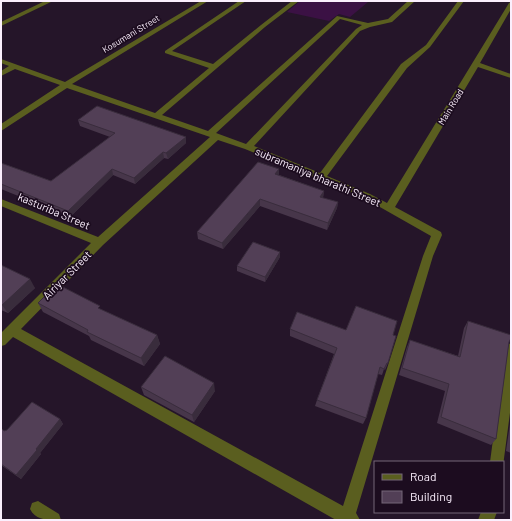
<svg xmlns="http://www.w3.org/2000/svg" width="512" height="521" viewBox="0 0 512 521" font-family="Barlow,sans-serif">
	<rect width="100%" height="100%" fill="#251529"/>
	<polygon fill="#3b1144" points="300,1 364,1 368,2 350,17 339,14 329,21 287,12"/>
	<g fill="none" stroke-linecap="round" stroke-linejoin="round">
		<g fill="#5a5e1f" fill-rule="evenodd">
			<polygon points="45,1 53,1 1,26 1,22"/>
			<path d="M201,1H208L72,84L155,113L209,68L165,53V51L239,1H246L172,51L213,64L261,25L292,1H299L265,27L162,115L208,131L337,16L368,23L388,19L408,1H415L392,22L370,27L360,31L254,146L320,173L401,64L426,45L458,1H464L430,47L407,68L327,176L370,194L387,203L509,3L511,2V9L480,63L511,74V78L478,67L395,207L441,232L442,235L433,256L356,513L360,520H336L13,337L5,345L1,346V333L91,243L1,206V199L98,237L210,137L67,88L1,131V124L60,85L15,69L1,76V71L9,66L1,63V59L65,82ZM340,19L362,25L356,29L246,144L216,133ZM218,140L245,149L364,198L431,236L423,256L343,506L21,329L103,245Z"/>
			<polygon points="511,343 511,405 503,466 503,462 490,462 505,349 507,345"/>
			<path d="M38,501L59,514L61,520C48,520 36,521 30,509L32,503Z"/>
			<polygon points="481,512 497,512 494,520 478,520"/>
		</g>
	</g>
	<g fill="#47364a">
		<polygon points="78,120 186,137 186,143 168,159 164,158 135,184 113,175 70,217 1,189 1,163 51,181 110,137 80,126"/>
		<polygon points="279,175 324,191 323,198 338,202 337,208 327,230 260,206 223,249 198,239 197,232"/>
		<polygon points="280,257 265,282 237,271 237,266"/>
		<polygon points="1,265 35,288 8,313 1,310"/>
		<polygon points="38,303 102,310 157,335 160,344 144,366 91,340 89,336 43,312"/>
		<polygon points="468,321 509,342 496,439 491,445 437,423 445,391 399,375 407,347 410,340 458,356 464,328"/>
		<polygon points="290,329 346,330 393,335 388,363 385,370 384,369 382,375 378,374 366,418 363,424 315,406 317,400 334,354 290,336"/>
		<polygon points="141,387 215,391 194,422 144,395"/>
		<polygon points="511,417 511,453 506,451"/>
		<polygon points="60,419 63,424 40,453 41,454 21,479 1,465 1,428 4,431"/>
	</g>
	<g fill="#392c3c">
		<polygon points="186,137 186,143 168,159 166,153"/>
		<polygon points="163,152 164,158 135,184 134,178"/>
		<polygon points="112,169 113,175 70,217 68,211"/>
		<polygon points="279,169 279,175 275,174"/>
		<polygon points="324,191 323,197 319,203 320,197"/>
		<polygon points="260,199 260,206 223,249 222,243"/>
		<polygon points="338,202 337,208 327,230 328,223"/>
		<polygon points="280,252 280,257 265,282 265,277"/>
		<polygon points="30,279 35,288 8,313 2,305"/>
		<polygon points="157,335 160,344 144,366 141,358"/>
		<polygon points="214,383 215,391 194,422 192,415"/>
		<polygon points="60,419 63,424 40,453 41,454 21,479 16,475 36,449"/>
	</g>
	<g fill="#523f56" stroke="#392c3c">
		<polygon points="97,106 186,137 166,153 163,152 134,178 112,169 68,211 1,184 1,163 51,181 115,133 78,120"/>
		<polygon points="258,162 279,169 275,174 324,191 320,197 338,202 328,223 260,199 222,243 197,232"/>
		<polygon points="253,242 280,252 265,277 237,266"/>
		<polygon points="1,265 30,279 2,305 1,304"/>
		<polygon points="57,284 100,306 98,308 157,335 141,358 87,332 88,330 38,303"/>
		<polygon points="356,306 397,321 393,335 396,336 388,363 387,363 384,369 380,367 366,418 317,400 337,348 290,329 297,312 346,330"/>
		<polygon points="468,321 511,335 511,338 509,342 496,439 441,417 449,384 402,368 410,340 460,357"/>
		<polygon points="165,356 214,383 192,415 141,387"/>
		<polygon points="32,402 60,419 36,449 37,450 16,475 1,464 1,428 4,431 7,430"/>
	</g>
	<g text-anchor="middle" stroke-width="3.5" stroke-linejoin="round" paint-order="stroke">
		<g font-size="9" fill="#fbeffd" stroke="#1c0c1f">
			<text transform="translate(131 34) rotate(-31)" y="3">Kosumani Street</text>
			<text transform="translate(451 107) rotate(-59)" y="3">Main Road</text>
		</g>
		<g font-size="11" fill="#fbeffd" stroke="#1c0c1f">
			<text transform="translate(318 177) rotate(23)" y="4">subramaniya bharathi Street</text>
			<text transform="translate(54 211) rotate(23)" y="4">kasturiba Street</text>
			<text transform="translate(67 275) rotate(-45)" y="4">Airiyar Street</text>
		</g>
	</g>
	<rect width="512" height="521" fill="none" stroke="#fbeffd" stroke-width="4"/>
	<rect x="374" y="461" width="130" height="52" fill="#1c0c1f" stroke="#756778"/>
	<rect x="382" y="474" width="20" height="6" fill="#5a5e1f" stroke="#756778"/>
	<text x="410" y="481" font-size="12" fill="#fbeffd">Road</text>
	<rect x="382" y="491" width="20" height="12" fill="#523f56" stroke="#756778"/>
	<text x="410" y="501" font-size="12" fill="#fbeffd">Building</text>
</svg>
